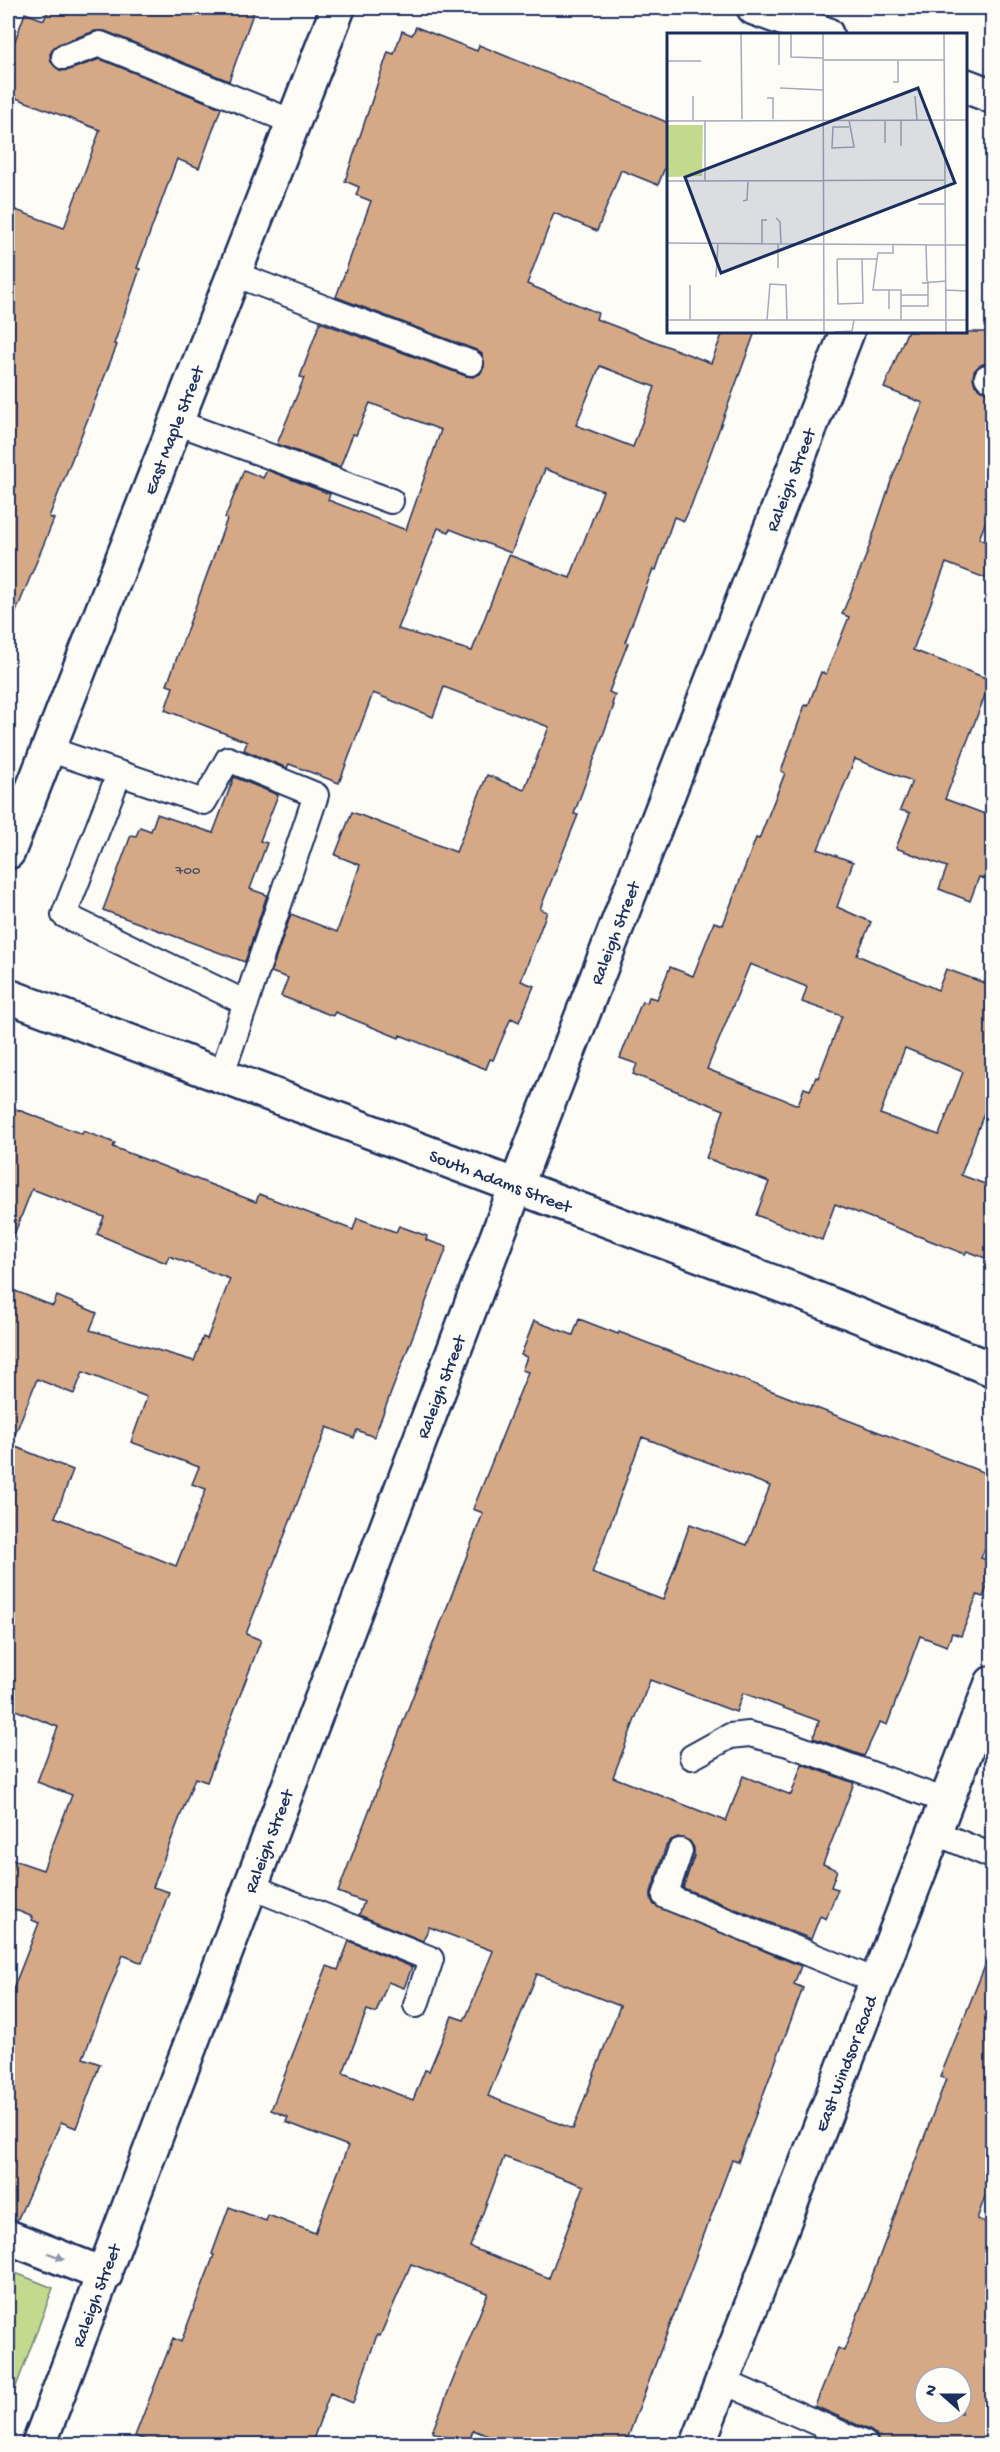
<svg xmlns="http://www.w3.org/2000/svg" width="1000" height="2452" viewBox="0 0 1000 2452" font-family="'Gochi Hand',sans-serif">
	<rect width="100%" height="100%" fill="#fdfcf7"/>
	<filter id="ink" filterUnits="userSpaceOnUse"><feTurbulence type="fractalNoise" baseFrequency=".0167" numOctaves="2"/><feDisplacementMap in="SourceGraphic" scale="12" xChannelSelector="R" yChannelSelector="G"/><feConvolveMatrix kernelMatrix="1 2 1 2 8 2 1 2 1" color-interpolation-filters="sRGB"/></filter>
	<g filter="url(#ink)">
		<polygon fill="#c3d98e" stroke="#6f8476" stroke-width="1.5" points="8,2270 53,2288 8,2408"/>
		<g fill="#d5a986" stroke="#1b2f5e" stroke-width="1.5" fill-rule="evenodd">
			<polygon points="49,8 255,8 229,81 105,31 95,31 59,44 54,47 50,54 51,62 61,71 69,70 100,59 221,108 199,168 177,159 137,268 140,269 114,344 117,345 49,517 54,519 9,629 8,207 64,228 100,130 8,95 8,60 25,13 44,20"/>
			<path d="M416,27L477,51L479,45L669,123V157L658,185L621,170L597,231L554,213L527,284L598,313L596,319L711,363L723,332H755L691,506L684,521L674,517L656,570L653,569L625,642L628,643L609,692L615,695L612,704L614,705L574,814L578,815L540,909L547,912L521,981L534,986L519,1022L511,1018L493,1060L490,1059L486,1069L400,1035L399,1038L335,1012L333,1016L281,996L288,978L271,972L291,914L337,932L360,865L335,855L352,812L456,852L487,775L524,790L549,727L444,687L433,717L373,693L339,783L289,764L287,768L244,750L247,742L165,710L173,687L167,685L227,519L225,518L244,470L263,478L267,470L330,494L328,500L406,530L441,430L370,403L356,435L353,434L340,467L277,444L304,378L300,377L320,322L466,376L473,377L480,374L484,367L482,354L476,350L336,297L371,201L356,195L359,187L345,181L388,52L394,54L402,31L412,35ZM600,366L655,387L633,447L576,425ZM545,469L603,491L570,578L509,555L472,651L398,629L438,528L449,532L450,529L511,553Z"/>
			<path d="M907,332H993V364L986,363L979,366L974,371L973,378L975,385L981,390L993,393V503L979,539L993,544V581L946,563L913,650L991,680L945,799L993,817V882L979,877L970,901L939,889L947,867L896,848L910,813L900,810L912,781L855,759L818,849L853,862L837,907L871,922L857,955L938,990L946,969L993,986V1089L961,1175L993,1187V1261L967,1251L965,1254L835,1204L822,1240L756,1215L769,1182L706,1158L724,1110L633,1074L637,1064L620,1058L642,1001L647,1003L649,997L657,999L670,967L693,976L714,922L723,925L756,838L759,839L785,773L781,771L805,705L808,706L821,672L826,674L849,617L842,614L866,556L891,481L923,403L884,388ZM750,964L807,987L802,1002L842,1016L818,1078L816,1077L810,1090L804,1088L798,1105L707,1069ZM905,1048L963,1072L939,1135L880,1114Z"/>
			<polygon points="234,777 278,795 260,841 267,843 250,889 267,895 245,962 103,910 131,835 136,836 140,827 151,831 157,814 213,833"/>
			<path d="M8,1106L82,1134L83,1131L115,1143L113,1147L256,1202L259,1194L353,1230L357,1218L396,1232L399,1226L427,1236L426,1240L447,1247L374,1437L357,1430L354,1438L327,1427L246,1634L261,1640L207,1782L195,1778L153,1887L169,1892L142,1963L123,1955L83,2058L100,2064L76,2128L61,2122L17,2221L8,2219V2002L39,1923L32,1920L33,1917L8,1907V1858L43,1870L72,1795L37,1782L58,1727L8,1707V1288L53,1306L57,1296L97,1313L90,1330L194,1361L203,1337L207,1339L230,1279L169,1256L166,1263L97,1234L104,1217L32,1189L10,1245H8ZM83,1372L147,1397L131,1442L199,1467L192,1484L206,1489L176,1566L55,1517L73,1470L11,1445L37,1379L74,1394Z"/>
			<path d="M579,1319L618,1334L619,1332L993,1476V1528L981,1558L993,1562V1573L983,1597L977,1595L961,1636L952,1633L947,1646L920,1636L887,1725L880,1722L864,1756L813,1738L819,1721L743,1693L736,1712L650,1680L613,1777L726,1821L743,1776L791,1795L802,1764L854,1783L823,1864L837,1870L831,1887L838,1889L826,1919L820,1916L811,1939L683,1888L694,1856V1848L690,1841L678,1837L671,1840L666,1846L651,1892V1899L654,1905L801,1966L794,1984L803,1988L738,2162L732,2160L625,2445H512L473,2430L468,2445L432,2432L488,2293L411,2264L380,2336L377,2335L353,2403L330,2393L311,2445H157L135,2436L173,2338L181,2342L214,2255L212,2254L229,2207L266,2221L268,2215L315,2233L348,2146L286,2122L288,2117L271,2110L327,1966L338,1970L349,1941L412,1967L404,1988L388,1982L376,2013L367,2010L343,2073L413,2100L425,2070L429,2071L452,2016L464,2020L467,2015L493,1951L429,1927L423,1941L359,1915L364,1902L338,1892L483,1513L473,1509L528,1372L522,1370L527,1357L521,1355L534,1321L573,1335ZM642,1437L770,1486L747,1545L690,1524L663,1600L592,1573ZM537,1974L620,2006L573,2129L488,2096ZM504,2157L584,2186L549,2278L470,2247Z"/>
			<path d="M991,1951L993,2174L977,2219L993,2225V2445H879L877,2436L871,2431L815,2406L838,2348L844,2351L946,2079L940,2077ZM925,2377H961V2413H925Z"/>
		</g>
		<g fill="none" stroke-linecap="round" stroke-linejoin="round">
			<defs>
				<g id="lane">
					<polyline points="64,57 100,44 293,122"/>
					<polyline points="234,274 471,363"/>
					<polyline points="987,377 992,379"/>
					<polyline points="176,422 391,501"/>
					<polyline points="48,749 204,802 228,759 316,795 246,1003 64,915 119,774"/>
					<polyline points="221,1076 246,1003"/>
					<polyline points="692,1757 730,1736 749,1734 788,1744 946,1801"/>
					<polyline points="934,1832 992,1856"/>
					<polyline points="680,1851 665,1896 876,1981"/>
					<polyline points="252,1887 431,1959 416,2005"/>
					<polyline points="722,2381 865,2444"/>
				</g>
				<g id="street">
					<path id="s1" d="M8,852L338,8"/>
					<polyline points="8,2237 105,2275"/>
					<path id="s2" d="M39,2444L527,1158L847,332"/>
					<path id="s3" d="M698,2444L992,1683"/>
				</g>
				<g id="secondary">
					<polyline points="754,8 826,34"/>
					<polyline points="966,86 992,96"/>
					<path id="s4" d="M8,996L794,1290L992,1369"/>
				</g>
			</defs>
			<use href="#lane" stroke="#1b2f5e" stroke-width="28"/>
			<use href="#street" stroke="#1b2f5e" stroke-width="38"/>
			<use href="#secondary" stroke="#1b2f5e" stroke-width="38"/>
			<use href="#lane" stroke="#fdfcf7" stroke-width="24"/>
			<use href="#street" stroke="#fdfcf7" stroke-width="33"/>
			<use href="#secondary" stroke="#fdfcf7" stroke-width="33"/>
		</g>
		<defs><path id="oneway-solid" d="M-6-.8H1V-3.2L6.5 0L1 3.2V.8H-6Z" transform="scale(1.5)"/></defs>
		<use fill="#8c96aa" href="#oneway-solid" transform="translate(56 2256) rotate(21)"/>
	</g>
	<g text-anchor="middle" stroke-width="6" stroke-linejoin="round" paint-order="stroke">
		<g font-size="15" fill="#4a4e68">
			<text x="188" y="874">700</text>
		</g>
		<g font-size="18" fill="#1b2f5e" stroke="#fdfcf7">
			<text dy="6" stroke="none"><textPath href="#s1" startOffset="453">East Maple Street</textPath></text>
			<text dy="6" stroke="none"><textPath href="#s2" startOffset="2103">Raleigh Street</textPath></text>
			<text dy="6" stroke="none"><textPath href="#s2" startOffset="1617">Raleigh Street</textPath></text>
			<text dy="6" stroke="none"><textPath href="#s4" startOffset="526">South Adams Street</textPath></text>
			<text dy="6" stroke="none"><textPath href="#s2" startOffset="1131">Raleigh Street</textPath></text>
			<text dy="6" stroke="none"><textPath href="#s2" startOffset="645">Raleigh Street</textPath></text>
			<text dy="6" stroke="none"><textPath href="#s3" startOffset="408">East Windsor Road</textPath></text>
			<text dy="6" stroke="none"><textPath href="#s2" startOffset="159">Raleigh Street</textPath></text>
		</g>
	</g>
	<g transform="translate(667 33)">
		<rect width="300" height="300" fill="#fdfcf7"/>
		<path d="M0,92H36L35,143L0,144Z" fill="#c3d98e"/>
		<path fill="none" stroke="#a3aaba" stroke-width="1.5" d="M74,1L75,86M112,1V32M124,1V24L156,25M156,1L157,299M277,1L279,299M156,27H277M0,28H34M226,49H231V27M113,55L156,57M26,63V87M248,63L250,87M100,65H106V86M182,87L187,114L165,115L166,94H182M218,87V110M234,87V113M0,88L300,87M0,148L278,147M38,148V87M76,168L80,167L81,148M251,171H278M109,185L113,189L114,211M0,210L300,212M95,211V187H100M259,211L260,248M195,226L196,270L171,271L170,227L171,226H210L211,220H226V211M210,226L206,257H234V287M111,235V211M49,244L51,210M255,250L279,248M222,257V276M279,257L300,258M234,262H261M234,273H261V248M0,287H300M23,287V252M100,287L103,251L119,252L120,287M167,299L185,298L187,287"/>
		<path fill="#1b2f5e" fill-opacity="0.15" stroke="#1b2f5e" stroke-width="3" d="M251,55L288,150L54,240L18,144Z"/>
		<rect width="300" height="300" fill="none" stroke="#1b2f5e" stroke-width="3"/>
	</g>
	<rect width="1000" height="2452" fill="none" stroke="#fdfcf7" stroke-width="30"/>
	<rect x="15" y="15" width="970" height="2422" fill="none" stroke="#1b2f5e" stroke-width="2" filter="url(#ink)"/>
	<g transform="translate(943 2395) rotate(291)"><circle r="28" fill="#fdfcf7" stroke="#a3aaba" stroke-width="1.5"/>
	<path d="M0-4.5L10 22L0 15L-10 22Z" fill="#1b2f5e"/>
	<text y="-9" font-size="16" font-weight="bold" text-anchor="middle" fill="#1b2f5e">N</text>
	</g>
</svg>
